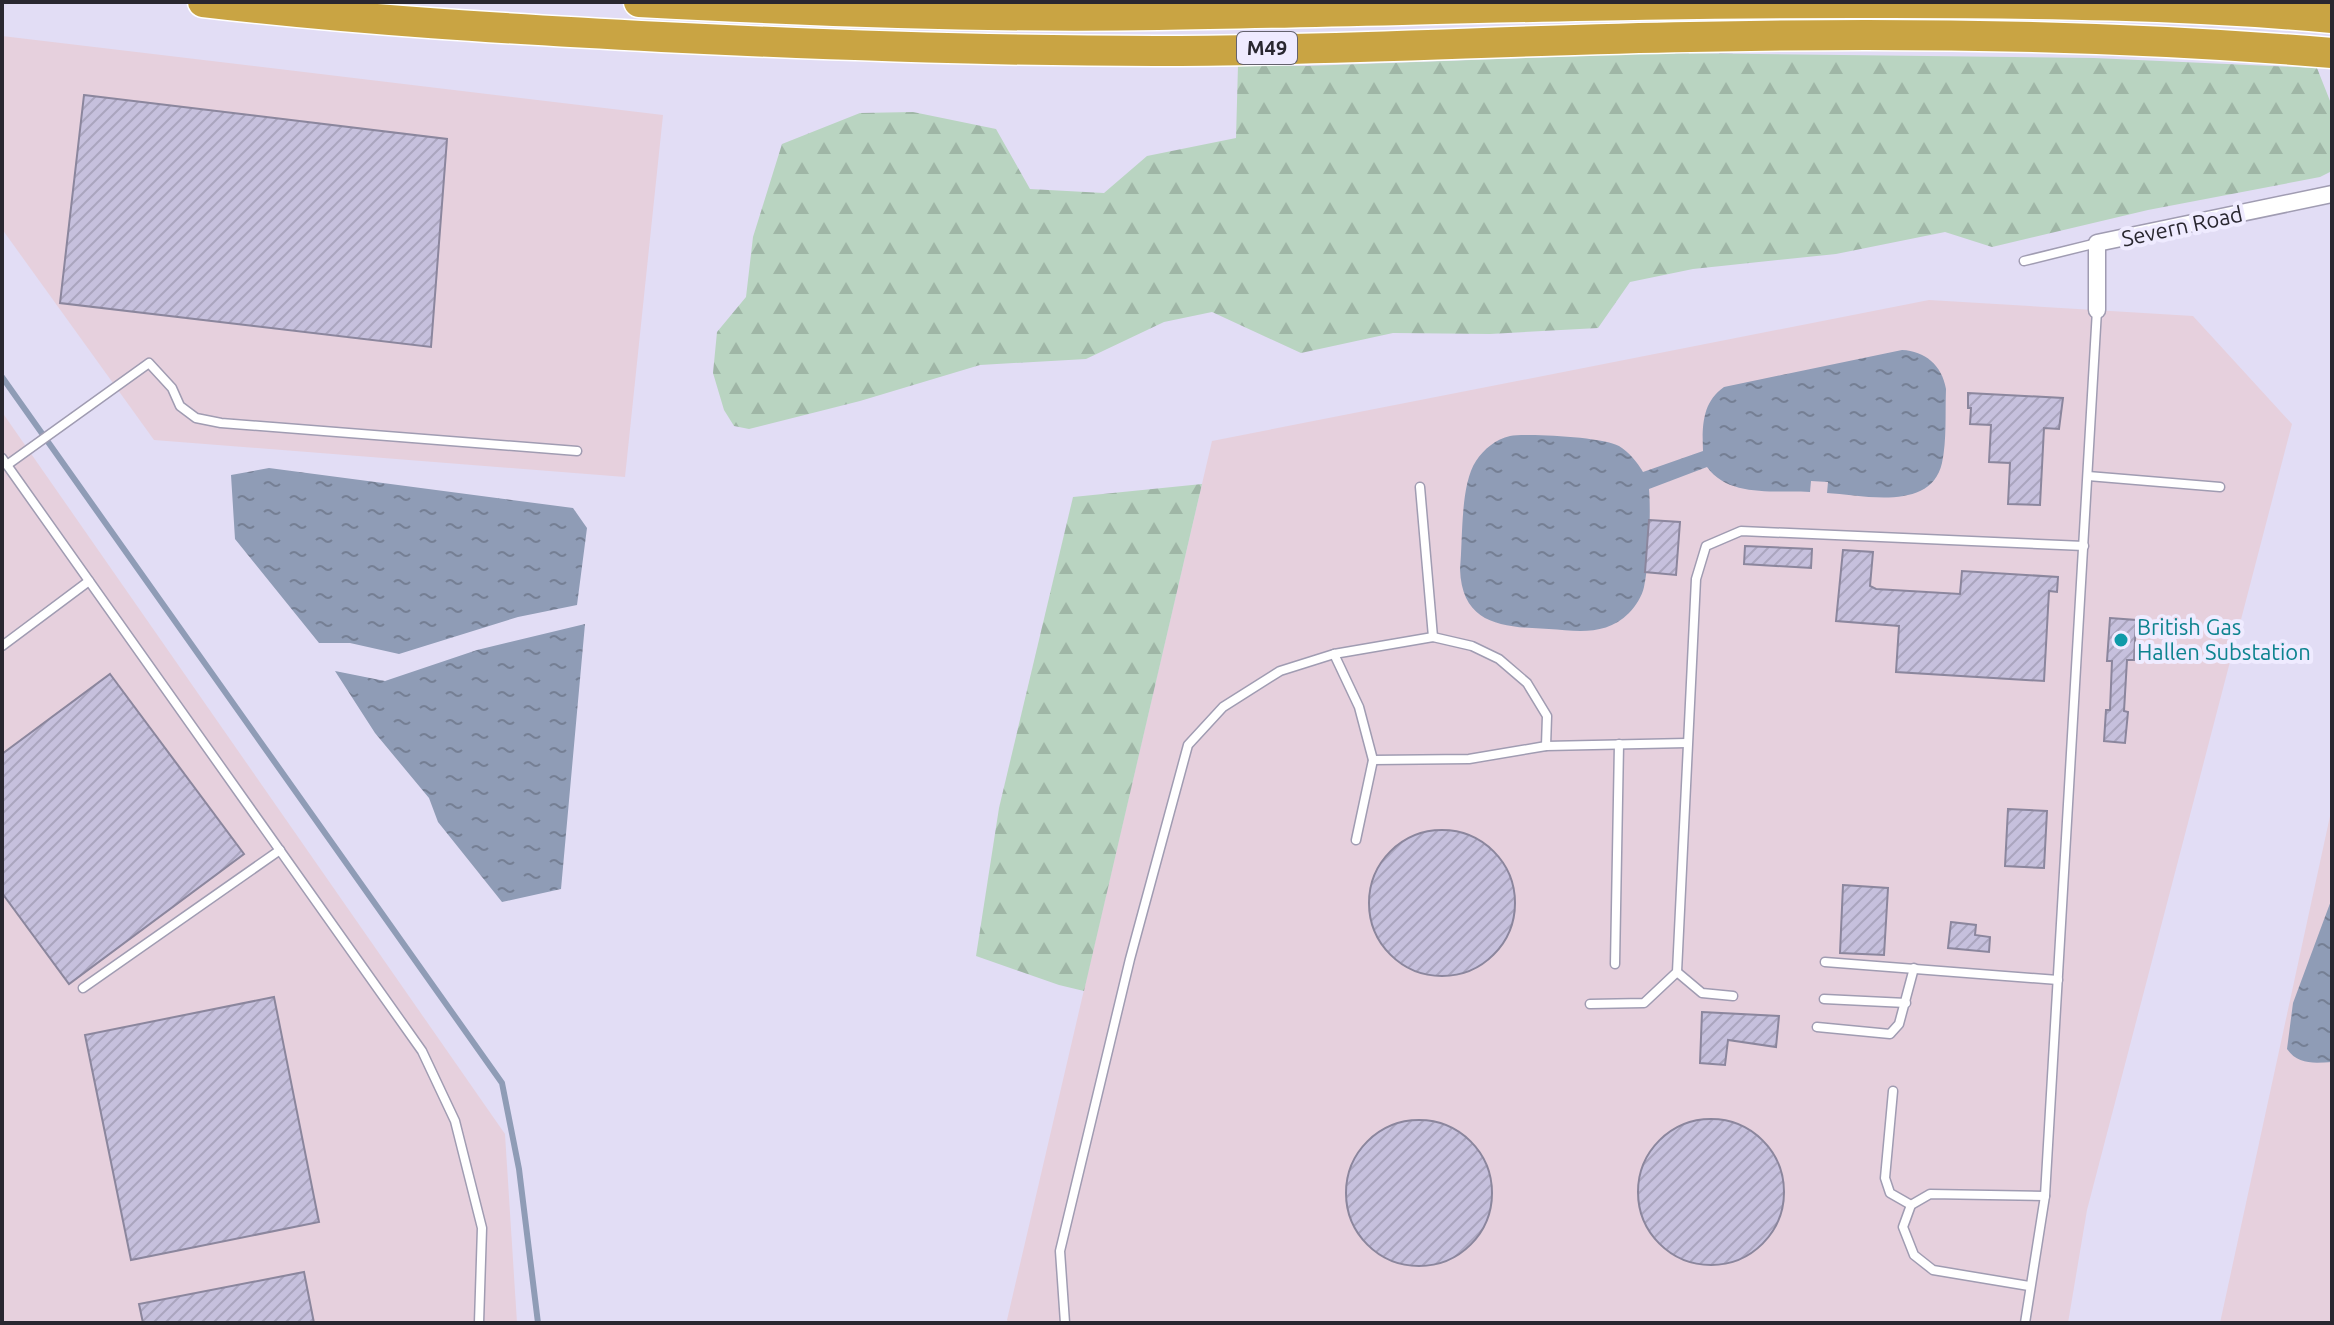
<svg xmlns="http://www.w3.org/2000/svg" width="2334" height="1325" viewBox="0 0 2334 1325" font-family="Ubuntu,sans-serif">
	<defs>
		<pattern id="forest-firs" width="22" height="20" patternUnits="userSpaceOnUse" patternTransform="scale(2)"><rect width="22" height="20" fill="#b9d4c1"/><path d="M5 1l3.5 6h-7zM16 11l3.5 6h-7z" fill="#9fb6a6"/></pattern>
		<pattern id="water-ripples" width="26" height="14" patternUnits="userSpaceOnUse" patternTransform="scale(2)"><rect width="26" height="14" fill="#8f9cb6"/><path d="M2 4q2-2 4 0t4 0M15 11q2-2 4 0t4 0" fill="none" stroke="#757f94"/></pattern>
		<pattern id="building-hatch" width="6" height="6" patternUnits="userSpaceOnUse" patternTransform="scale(2)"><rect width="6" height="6" fill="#c6c0dd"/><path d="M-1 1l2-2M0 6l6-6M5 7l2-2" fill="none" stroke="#aaa5be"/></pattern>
	</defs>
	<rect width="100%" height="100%" fill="#e2ddf5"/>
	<g fill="#e6d0dd">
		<polygon points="2,36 663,115 625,477 154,440 2,229"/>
		<polygon points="1929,300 2193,316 2292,424 2087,1210 2068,1323 1009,1323 1007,1320 1212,441"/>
		<polygon points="2,412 505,1134 517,1323 2,1323"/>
		<polygon points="2332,807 2332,1323 2220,1323"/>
	</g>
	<g fill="url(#forest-firs)">
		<polygon points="1663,53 2094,58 2317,68 2332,106 2332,171 2320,177 2148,210 1992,247 1945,232 1836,254 1693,269 1630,282 1598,328 1490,334 1393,333 1301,353 1212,312 1164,322 1086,359 980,365 860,401 749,429 734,426 724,410 713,373 717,332 746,297 753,237 782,144 860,113 913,112 996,129 1030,189 1104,193 1147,156 1236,138 1238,65 1307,66"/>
		<polygon points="1202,484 1084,991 1059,985 976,956 999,808 1073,497"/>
	</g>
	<g fill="url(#water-ripples)">
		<path d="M1902,350C1925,351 1942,365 1946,389C1945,413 1947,440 1942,463C1931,512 1863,495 1827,493L1828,482L1811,481L1810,492C1776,490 1729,498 1707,467L1649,489C1651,510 1649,565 1644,587C1642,596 1636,606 1629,613C1606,636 1578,631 1549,629C1504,627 1462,626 1460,569C1463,539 1460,485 1476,461C1484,449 1496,439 1510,436C1529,433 1602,437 1619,446C1629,452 1637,462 1643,472L1703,451C1702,427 1702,402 1724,387Z"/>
		<polygon points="269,468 573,508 587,528 577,605 518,617 399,654 350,643 319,643 235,539 231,475"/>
		<polygon points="585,624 561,889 502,902 438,822 429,798 375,733 335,671 385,681 477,650"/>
		<path d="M2332,898V1062C2314,1063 2298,1065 2287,1049L2293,1003Z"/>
	</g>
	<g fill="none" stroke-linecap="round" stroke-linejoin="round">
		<polyline stroke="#8f9cb6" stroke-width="6" points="2,377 502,1083 519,1169 538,1323"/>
	</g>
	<g fill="url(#building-hatch)" stroke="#8b869d" stroke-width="2">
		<polygon points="84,95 447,139 431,347 60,303"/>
		<polygon points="1968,393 2063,398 2059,429 2044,428 2040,505 2008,504 2010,463 1989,462 1991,425 1970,424 1971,408 1968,408"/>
		<polygon points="1649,520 1680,522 1676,575 1645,572"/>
		<polygon points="1745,546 1812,549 1811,568 1744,564"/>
		<polygon points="1843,550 1873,552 1870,586 1876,589 1960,594 1962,571 2058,577 2057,592 2049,591 2044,681 1896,672 1899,626 1836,621"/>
		<polygon points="2110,618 2136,620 2134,660 2127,660 2124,711 2128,712 2125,743 2104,741 2106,710 2110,710 2112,661 2107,661"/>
		<polygon points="110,674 244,854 69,984 2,893 2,754"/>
		<polygon points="2008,809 2047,811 2044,868 2005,866"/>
		<circle cx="1442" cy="903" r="73"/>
		<polygon points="1843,885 1888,888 1884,955 1840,953"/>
		<polygon points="1951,922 1976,925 1975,935 1990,937 1989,952 1948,948"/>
		<polygon points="274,997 319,1222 131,1260 85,1035"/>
		<polygon points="1702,1012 1779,1016 1776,1047 1728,1040 1725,1065 1700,1063"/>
		<circle cx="1711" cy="1192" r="73"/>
		<circle cx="1419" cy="1193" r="73"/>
		<polygon points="304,1272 314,1323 143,1323 139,1304"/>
	</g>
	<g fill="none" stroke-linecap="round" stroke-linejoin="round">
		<defs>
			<g id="service">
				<polyline points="2024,261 2097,243"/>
				<polyline points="2,458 422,1051 455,1121 482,1228 479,1323"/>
				<polyline points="7,465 149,363 172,388 180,406 196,418 221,423 577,451"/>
				<polyline points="2088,476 2220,487"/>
				<polyline points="1420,487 1433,637"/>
				<polyline points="2,646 89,581"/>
				<polyline points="1334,654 1359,707 1373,760 1356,840"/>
				<polyline points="1373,760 1469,759 1546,746 1687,743"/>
				<polyline points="1825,962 2058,980"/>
				<polyline points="1615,964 1619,744"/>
				<polyline points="1677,972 1702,993 1733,996"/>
				<polyline points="83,988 280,850"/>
				<polyline points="1824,999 1906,1003"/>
				<polyline points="1590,1004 1644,1003 1677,972 1696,579 1706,546 1741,531 2084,546"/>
				<polyline points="1817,1027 1890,1034 1899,1024 1914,968"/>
				<polyline points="1893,1091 1885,1178 1890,1193 1911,1205"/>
				<polyline points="2029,1286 1933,1270 1914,1255 1903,1227 1911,1205 1930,1194 2045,1196"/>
				<polyline points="1065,1323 1060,1251 1130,959 1188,745 1223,707 1280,671 1334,654 1433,637 1472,646 1499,659 1527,683 1547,716 1546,746"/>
				<polyline points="2025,1323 2045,1196 2097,310"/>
			</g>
			<polyline id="minor" points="2097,310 2097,243 2332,194"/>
			<g id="motorway">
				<path d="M203,2C356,20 509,29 662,37C826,45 990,51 1155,51C1333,51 1512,40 1690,37C1904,32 2119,35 2332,53"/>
				<path d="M639,2C811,11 985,18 1158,15C1402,11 1646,2 1890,3C2037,3 2185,5 2332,18"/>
			</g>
		</defs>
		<use href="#service" stroke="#a09cb2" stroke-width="11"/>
		<use href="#minor" stroke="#a09cb2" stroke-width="19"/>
		<use href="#motorway" stroke="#fff" stroke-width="33"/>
		<use href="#service" stroke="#fff" stroke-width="8"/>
		<use href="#minor" stroke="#fff" stroke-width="16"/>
		<use href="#motorway" stroke="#c9a443" stroke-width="30"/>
	</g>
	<circle fill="#0f9aa8" stroke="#efebff" stroke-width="3" cx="2121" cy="640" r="8"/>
	<g text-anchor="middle" stroke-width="8" stroke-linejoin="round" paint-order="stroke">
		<rect fill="#efebff" stroke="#64626e" stroke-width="2" x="1237" y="32" width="60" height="32" rx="6"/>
		<g font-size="20" font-weight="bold" fill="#292730">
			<text x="1267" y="55">M49</text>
		</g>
		<g font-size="22" fill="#292730" stroke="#efebff">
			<text transform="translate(2182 226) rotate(-12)" y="8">Severn Road</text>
		</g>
		<g font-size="22" fill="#0d838f" stroke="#efebff" text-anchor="start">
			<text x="2137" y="635">British Gas<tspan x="2137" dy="25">Hallen Substation</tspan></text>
		</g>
	</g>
	<rect width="2334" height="1325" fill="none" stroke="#292730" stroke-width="8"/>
</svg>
